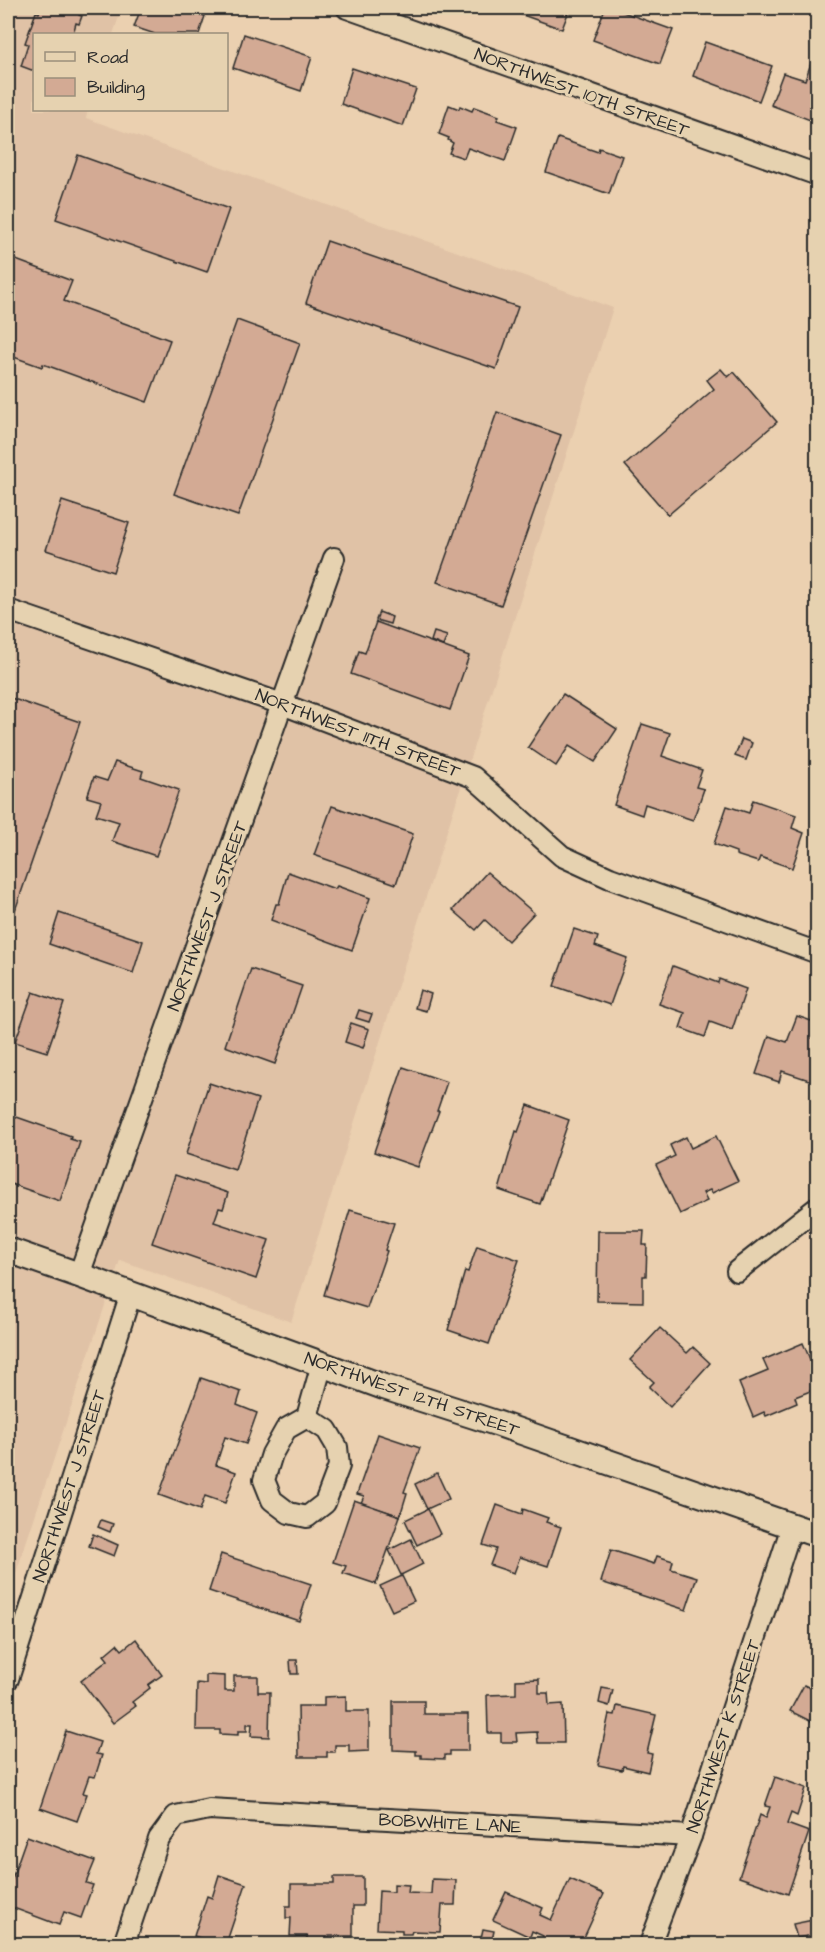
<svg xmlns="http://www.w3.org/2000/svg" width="825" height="1952" viewBox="0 0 825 1952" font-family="'Architects Daughter',sans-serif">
	<rect width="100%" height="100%" fill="#ebd0b0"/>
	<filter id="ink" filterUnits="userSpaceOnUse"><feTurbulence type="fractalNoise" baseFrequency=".0167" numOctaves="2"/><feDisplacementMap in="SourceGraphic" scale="12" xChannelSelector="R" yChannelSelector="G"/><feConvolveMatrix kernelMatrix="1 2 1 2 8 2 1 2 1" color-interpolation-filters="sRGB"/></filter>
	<g filter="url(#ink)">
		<polygon fill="#e0c2a6" points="8,8 122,8 113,34 34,34 34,110 88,110 86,118 613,308 291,1322 120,1260 8,1597"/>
		<g fill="#d3aa94" stroke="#2b2b2b" stroke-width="1.5">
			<polygon points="41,8 82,8 79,15 82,16 79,24 76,23 73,34 34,34 34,71 21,66 28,44 25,43 36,12 39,13"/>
			<polygon points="141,8 180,8 205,16 199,34 155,34 134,27"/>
			<polygon points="503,8 570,8 562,29"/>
			<polygon points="605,8 612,8 673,30 660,64 593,40"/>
			<polygon points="244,34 312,57 301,91 233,68"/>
			<polygon points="705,42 772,66 759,101 693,76"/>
			<polygon points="814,55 818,57 818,123 771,105 783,73 805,80"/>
			<polygon points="352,68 416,89 403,126 341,104"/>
			<polygon points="449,105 459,109 460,106 472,111 474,107 499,116 497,120 517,127 505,161 468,148 464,158 449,153 453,143 448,140 449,138 439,134"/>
			<polygon points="558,138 598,152 599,148 622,156 609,194 546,172"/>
			<polygon points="78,155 229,209 207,272 56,219"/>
			<polygon points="327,241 518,307 496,369 306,303"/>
			<polygon points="8,257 72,281 64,301 170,340 147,402 43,364 42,367 8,355"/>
			<polygon points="237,320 300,343 238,516 174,494"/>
			<polygon points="721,369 728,377 734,372 777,422 668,515 625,465 714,389 707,380"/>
			<polygon points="497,412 561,435 501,605 437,582"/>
			<polygon points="62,501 129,523 113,572 46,550"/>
			<polygon points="379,612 392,617 390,624 376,620"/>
			<polygon points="376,622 469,656 450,710 351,674 359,651 365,653"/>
			<polygon points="434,632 447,636 443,646 431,641"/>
			<polygon points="563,694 617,729 595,762 569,746 556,766 528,747"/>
			<polygon points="8,697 80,722 10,925 8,925"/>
			<polygon points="642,724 670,733 662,756 702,770 696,787 704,789 693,820 645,804 642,815 614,805"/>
			<polygon points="742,739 752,743 746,760 735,756"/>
			<polygon points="115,762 143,771 141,777 179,790 156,856 112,841 119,822 96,815 101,801 87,797 94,777 107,781"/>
			<polygon points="753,800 796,815 792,828 804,833 792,868 760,857 758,862 736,855 736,852 714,844 727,806 749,813"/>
			<polygon points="332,806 413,834 396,884 314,855"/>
			<polygon points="288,872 335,889 337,886 370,898 352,950 271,920 276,904 279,904"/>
			<polygon points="487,872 534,913 508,941 485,920 476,930 453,910"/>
			<polygon points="59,913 143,941 133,973 49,944"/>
			<polygon points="574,929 598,937 595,946 627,958 610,1005 554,986"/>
			<polygon points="673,966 718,983 719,979 746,989 732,1030 710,1022 705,1037 680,1028 685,1013 659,1004"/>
			<polygon points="251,969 302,986 275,1064 225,1046"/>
			<polygon points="420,990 431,994 426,1011 415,1008"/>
			<polygon points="33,992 64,1003 47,1052 15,1042"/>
			<polygon points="359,1010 372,1014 369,1022 356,1018"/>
			<polygon points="797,1016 817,1023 812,1038 818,1040 818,1083 782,1071 779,1082 756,1074 769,1036 787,1042"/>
			<polygon points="351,1023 369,1029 363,1048 345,1042"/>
			<polygon points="403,1067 447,1082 437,1111 439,1111 418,1167 374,1152"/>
			<polygon points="209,1083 258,1099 235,1170 186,1154"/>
			<polygon points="528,1105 569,1120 540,1204 499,1190 516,1131 518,1132"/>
			<polygon points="8,1114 71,1136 70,1139 80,1142 60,1201 8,1183"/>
			<polygon points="716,1136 738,1181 712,1193 710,1190 703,1193 707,1201 680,1214 656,1165 675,1156 670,1145 686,1137 691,1148"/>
			<polygon points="175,1175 228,1193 223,1209 219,1208 214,1222 269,1240 256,1279 152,1243"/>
			<polygon points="350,1210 394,1223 385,1250 387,1251 367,1308 324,1295"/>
			<polygon points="598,1231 644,1231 643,1245 647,1245 646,1276 643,1276 643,1302 597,1301"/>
			<polygon points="477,1246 519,1260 489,1344 448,1330 465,1271 468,1272"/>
			<polygon points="660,1328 687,1353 693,1347 710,1363 670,1407 649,1387 654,1382 630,1360"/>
			<polygon points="803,1343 818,1378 818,1388 795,1397 797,1403 766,1416 764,1412 753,1417 739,1383 768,1371 763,1360"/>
			<polygon points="201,1378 241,1392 237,1405 257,1413 246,1444 225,1437 216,1465 236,1472 225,1503 205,1496 200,1510 159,1495"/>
			<polygon points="378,1434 420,1448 404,1492 407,1493 400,1516 361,1503 364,1496 357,1494"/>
			<polygon points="437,1473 449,1499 427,1509 415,1484"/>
			<polygon points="354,1500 400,1516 376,1584 343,1573 346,1566 333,1562"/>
			<polygon points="497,1505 522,1514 523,1509 548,1518 546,1522 561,1527 548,1566 520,1557 514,1573 490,1565 496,1549 483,1545"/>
			<polygon points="428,1509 440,1534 417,1545 405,1520"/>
			<polygon points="101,1520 113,1524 110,1532 98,1527"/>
			<polygon points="93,1534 118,1545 114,1556 89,1546"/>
			<polygon points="411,1539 423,1564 401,1575 389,1550"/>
			<polygon points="611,1550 654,1564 657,1556 673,1561 671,1569 697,1577 686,1610 601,1582"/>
			<polygon points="221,1554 311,1584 299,1621 209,1591"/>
			<polygon points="402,1576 414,1601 392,1611 380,1586"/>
			<polygon points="136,1639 162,1675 148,1685 150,1688 132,1702 136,1706 113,1723 81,1681 108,1660 104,1655 117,1644 122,1650"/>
			<polygon points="290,1660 297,1660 298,1674 291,1674"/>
			<polygon points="206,1675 225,1676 225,1691 234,1691 234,1676 258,1676 258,1692 270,1692 269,1737 251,1736 252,1724 247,1724 247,1731 238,1731 238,1735 220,1734 220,1730 196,1730 197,1683 206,1684"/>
			<polygon points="539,1679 539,1693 548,1693 549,1705 563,1704 564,1743 538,1743 537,1732 516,1733 517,1742 501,1742 501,1733 488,1733 487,1695 516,1694 516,1680"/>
			<polygon points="804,1685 818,1692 818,1725 790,1711"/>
			<polygon points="602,1688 613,1690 609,1706 599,1703"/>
			<polygon points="346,1696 346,1711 369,1711 369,1751 349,1752 349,1745 335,1745 335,1752 327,1752 327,1757 299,1757 298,1706 324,1706 324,1697"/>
			<polygon points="393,1701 424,1701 424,1714 468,1714 468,1751 450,1751 450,1755 445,1755 445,1759 421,1758 421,1755 416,1755 416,1751 393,1750"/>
			<polygon points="617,1706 656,1715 647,1753 652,1754 648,1772 623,1766 622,1770 598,1765 609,1714 615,1715"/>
			<polygon points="66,1731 100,1742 96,1754 102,1755 95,1777 89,1776 83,1793 87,1794 77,1821 40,1808"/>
			<polygon points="775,1777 806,1788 797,1816 791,1813 787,1824 809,1832 788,1894 739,1877 760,1815 766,1818 770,1807 765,1806"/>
			<polygon points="27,1836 95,1861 86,1883 93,1885 81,1918 64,1912 59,1925 8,1906 8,1890"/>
			<polygon points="219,1875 246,1884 226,1944 219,1944 194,1936 207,1896 212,1898"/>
			<polygon points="334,1877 363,1877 363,1906 353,1906 353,1936 329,1936 329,1944 307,1944 307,1936 290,1936 291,1918 286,1918 286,1906 291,1906 291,1884 334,1884"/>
			<polygon points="432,1879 456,1880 455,1905 442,1905 440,1932 412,1931 411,1934 402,1934 402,1930 377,1929 379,1891 394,1892 394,1884 409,1885 408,1893 431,1894"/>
			<polygon points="570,1879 604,1894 581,1944 555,1944 542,1939 543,1936 532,1931 530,1937 493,1920 506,1892 543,1908 540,1915 551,1920"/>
			<polygon points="818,1919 818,1934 797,1938 793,1924"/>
			<polygon points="483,1929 494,1931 492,1940 481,1938"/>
		</g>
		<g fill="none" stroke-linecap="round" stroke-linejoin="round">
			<defs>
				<g id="minor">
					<polyline points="347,8 818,175"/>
					<polyline points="8,610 282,704 473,777 562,856 610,878 818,953"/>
					<polyline points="737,1271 818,1207"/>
					<polyline points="79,1275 334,558"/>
					<polyline points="307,1417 327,1430 337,1447 339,1466 325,1503 307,1517 289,1513 272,1500 264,1480 272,1454 286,1429 307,1417 322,1364"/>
					<polyline points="8,1679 131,1293"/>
					<polyline points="124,1944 159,1839 176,1816 209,1809 691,1836"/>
					<polyline points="650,1944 691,1836 792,1526"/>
				</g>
				<polyline id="tertiary" points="8,1250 79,1275 384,1387 496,1423 818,1535"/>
			</defs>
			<use href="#minor" stroke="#2b2b2b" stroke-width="24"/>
			<use href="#tertiary" stroke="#2b2b2b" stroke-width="28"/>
			<use href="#minor" stroke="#e6d2b0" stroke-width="20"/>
			<use href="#tertiary" stroke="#e6d2b0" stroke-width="24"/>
		</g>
	</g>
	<g text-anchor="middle" stroke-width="6" stroke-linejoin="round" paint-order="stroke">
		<g font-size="18" fill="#2b2b2b" stroke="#e6d2b0">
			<text transform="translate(582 92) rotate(20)" y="6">NORTHWEST 10TH STREET</text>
			<text transform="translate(358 733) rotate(21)" y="6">NORTHWEST 11TH STREET</text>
			<text transform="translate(207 916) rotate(-70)" y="6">NORTHWEST J STREET</text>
			<text transform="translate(412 1394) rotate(19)" y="6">NORTHWEST 12TH STREET</text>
			<text transform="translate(69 1486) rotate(-72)" y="6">NORTHWEST J STREET</text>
			<text transform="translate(723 1736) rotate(-72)" y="6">NORTHWEST K STREET</text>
			<text transform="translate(450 1823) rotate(3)" y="6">BOBWHITE LANE</text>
		</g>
	</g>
	<rect width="825" height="1952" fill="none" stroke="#e6d2b0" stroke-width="30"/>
	<rect x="15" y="15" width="795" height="1922" fill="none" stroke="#2b2b2b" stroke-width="2" filter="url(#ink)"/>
	<rect x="33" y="33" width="195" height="78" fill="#e6d2b0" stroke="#9b8f7b" stroke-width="1.5"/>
	<rect x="45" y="52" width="30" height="9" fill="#e6d2b0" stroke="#9b8f7b" stroke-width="1.5"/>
	<text x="87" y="63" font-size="18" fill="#2b2b2b">Road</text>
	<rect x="45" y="78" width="30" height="18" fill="#d3aa94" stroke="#9b8f7b" stroke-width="1.5"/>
	<text x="87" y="93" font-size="18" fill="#2b2b2b">Building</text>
</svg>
